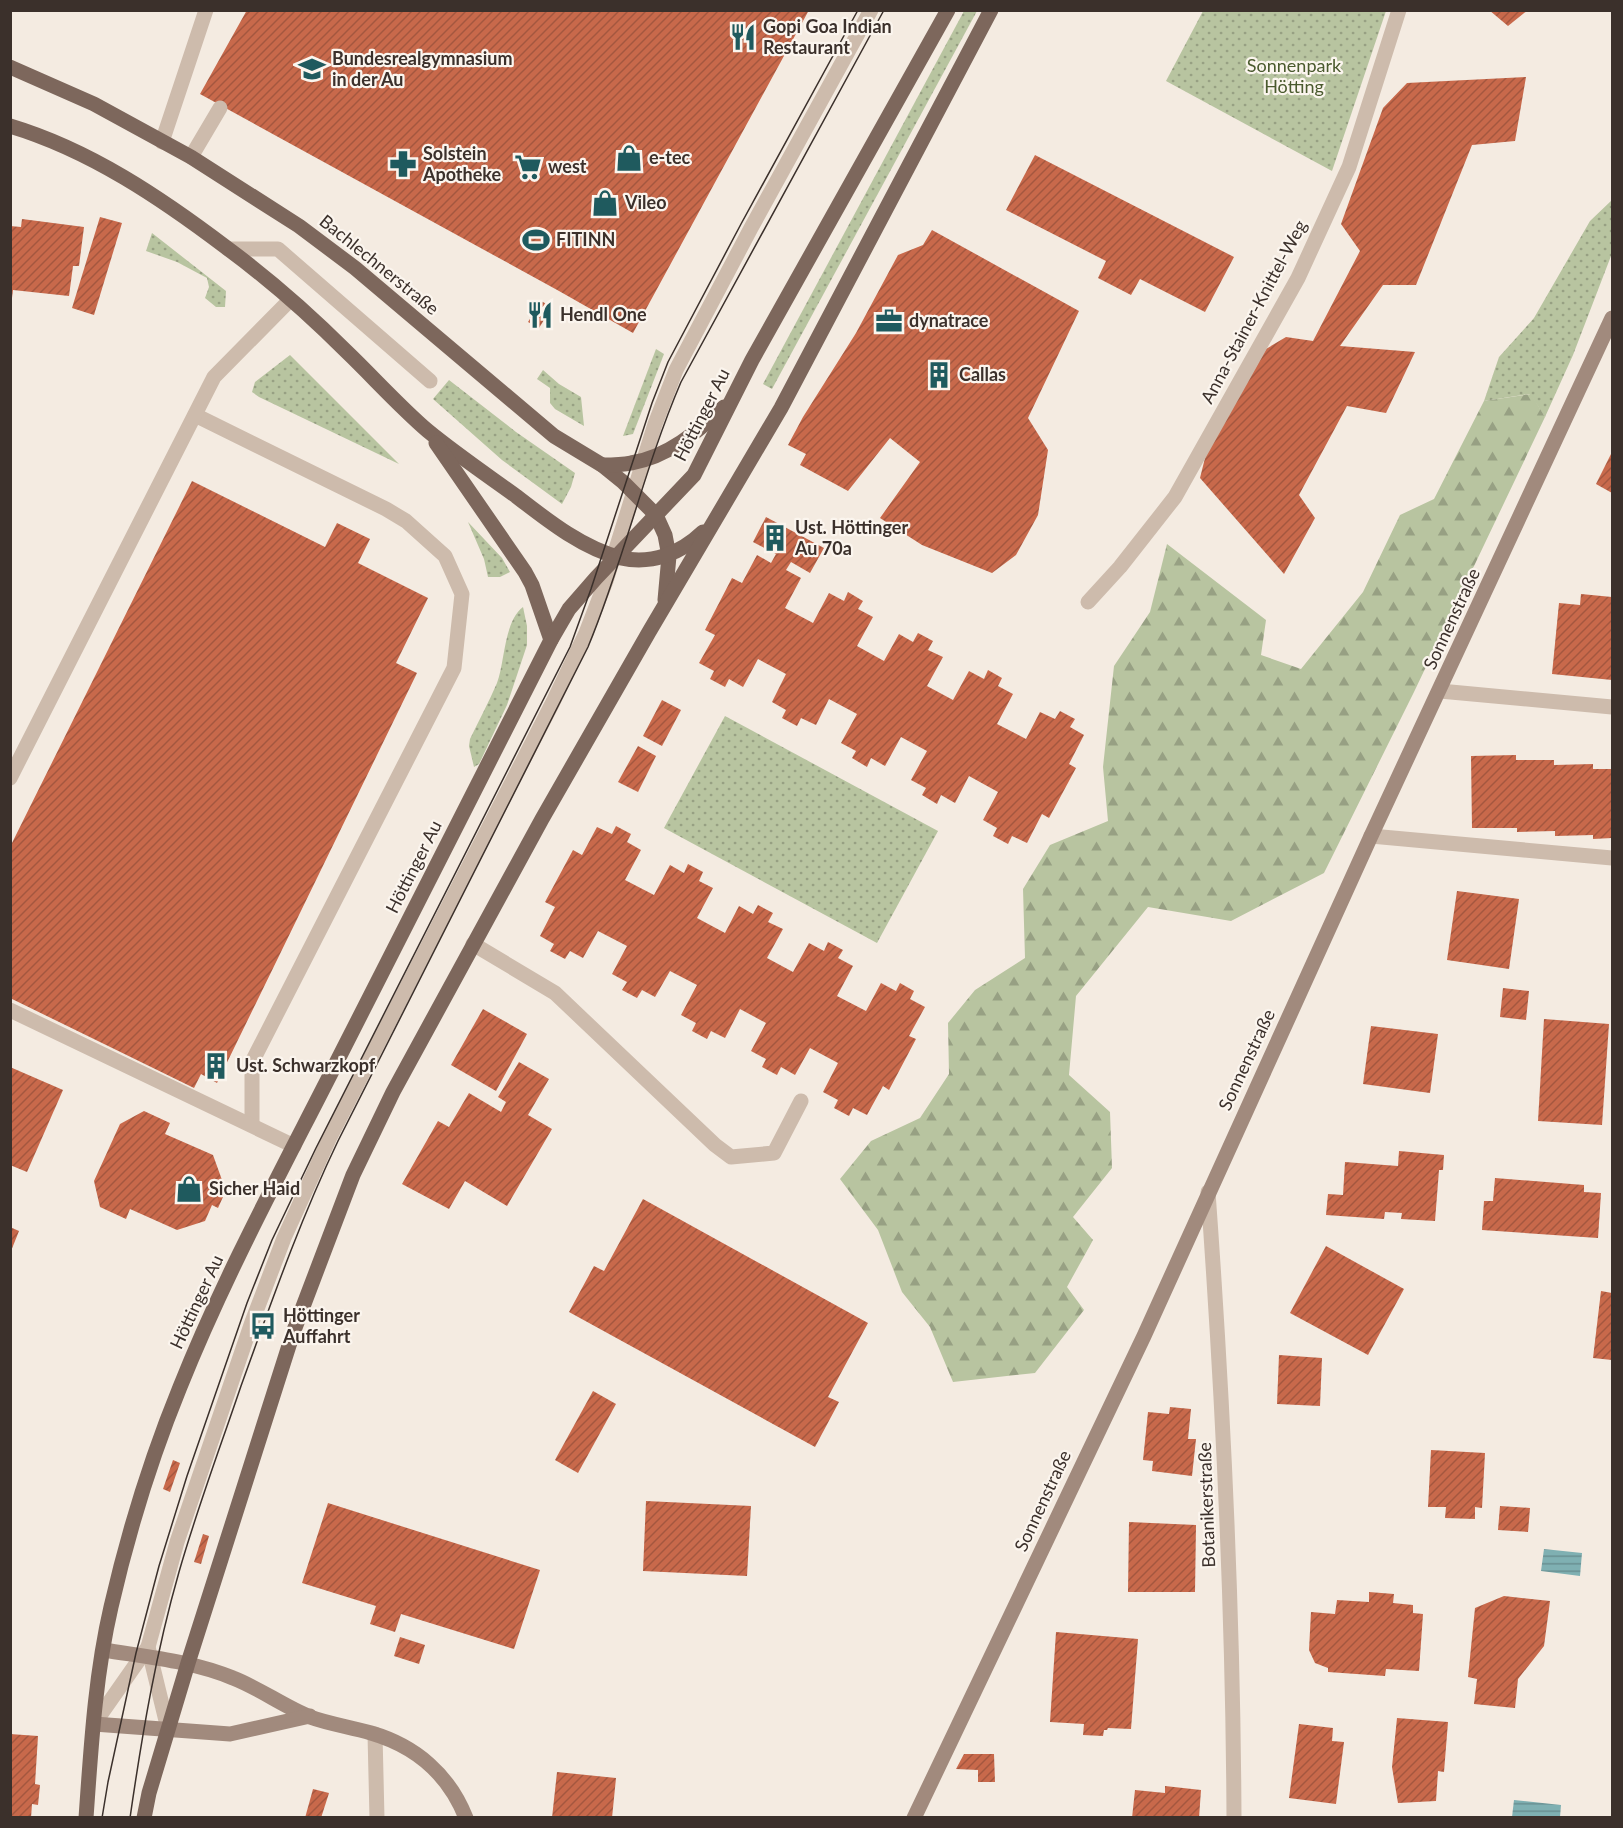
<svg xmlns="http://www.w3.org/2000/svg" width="1623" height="1828" viewBox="0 0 1623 1828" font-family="Lato,sans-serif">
	<defs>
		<pattern id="grass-dots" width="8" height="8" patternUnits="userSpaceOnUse" patternTransform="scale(1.5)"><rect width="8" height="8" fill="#b8c4a0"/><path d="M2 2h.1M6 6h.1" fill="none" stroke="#97a083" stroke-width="1.8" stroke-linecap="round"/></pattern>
		<pattern id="forest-firs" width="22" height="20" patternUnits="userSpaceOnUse" patternTransform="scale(1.5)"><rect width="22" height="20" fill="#b8c4a0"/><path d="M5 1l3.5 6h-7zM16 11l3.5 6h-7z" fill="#97a083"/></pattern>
		<pattern id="water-rules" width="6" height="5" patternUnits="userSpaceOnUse" patternTransform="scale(1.5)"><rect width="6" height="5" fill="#7fb0b2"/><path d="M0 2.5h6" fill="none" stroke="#699091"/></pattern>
		<pattern id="building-hatch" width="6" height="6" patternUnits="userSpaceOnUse" patternTransform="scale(1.5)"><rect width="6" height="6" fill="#c8694b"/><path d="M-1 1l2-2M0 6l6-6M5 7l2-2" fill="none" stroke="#a4573f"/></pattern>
	</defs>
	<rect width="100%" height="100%" fill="#f4ebe1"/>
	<g fill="url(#grass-dots)">
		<polygon points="964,11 977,11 772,389 763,384"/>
		<polygon points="1203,11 1386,11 1332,171 1166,81"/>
		<polygon points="1612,200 1611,256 1573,355 1545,417 1530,394 1484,401 1499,357 1534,318 1590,221"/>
		<polygon points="152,233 226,291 225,307 216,307 205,298 209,287 207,278 177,262 146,251"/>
		<polygon points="656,349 664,354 633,434 623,436"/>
		<polygon points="290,355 399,464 259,397 252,392 255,382"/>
		<polygon points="543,370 559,384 581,397 584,426 555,409 550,403 550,388 537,379"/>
		<polygon points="449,380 516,432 575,473 571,487 562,504 502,460 433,399"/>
		<polygon points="468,522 502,558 510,572 500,577 488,577 484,559"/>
		<path d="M523,607L527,626V645L507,705L479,764L474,767L469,746L470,739C479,720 489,702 497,683C505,662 504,621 523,607Z"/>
		<polygon points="725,716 938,831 877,943 664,828"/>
	</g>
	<polygon fill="url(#forest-firs)" points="1531,394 1545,417 1414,692 1324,873 1231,921 1148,907 1076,996 1069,1075 1110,1112 1112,1168 1073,1217 1093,1240 1067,1287 1084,1310 1035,1373 953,1382 930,1327 902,1292 878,1230 840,1179 871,1141 920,1118 949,1074 948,1023 975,990 1025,958 1023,889 1050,845 1108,821 1103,767 1114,666 1150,612 1167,544 1266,620 1261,655 1301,669 1363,592 1400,515 1434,499 1484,401"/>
	<g fill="url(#water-rules)">
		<polygon points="1544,1549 1582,1553 1580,1576 1541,1571"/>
		<polygon points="1514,1800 1561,1805 1560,1817 1512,1817"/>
	</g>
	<g fill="url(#building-hatch)">
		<polygon points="247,10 809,10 633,333 559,291 200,94"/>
		<polygon points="1489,10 1528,10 1508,26"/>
		<polygon points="1526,77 1515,141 1472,145 1416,285 1383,285 1340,346 1415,352 1386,413 1347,406 1299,495 1315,518 1284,574 1200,478 1206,454 1266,349 1286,337 1313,341 1360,251 1341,224 1383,108 1407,83"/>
		<polygon points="1035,155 1234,257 1205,312 1140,279 1131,295 1098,278 1106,261 1006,210"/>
		<polygon points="100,217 122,223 94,315 72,308"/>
		<polygon points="22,219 84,227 79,266 73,266 69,296 13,290 12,298 10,298 10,226 21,227"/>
		<polygon points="932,230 1079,311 1028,418 1048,450 1038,515 1016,555 992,573 922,545 880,518 920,462 890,438 848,491 800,465 806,454 788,445 803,417 856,333 898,255 923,245"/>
		<polygon points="541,301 552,307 539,328 528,322"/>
		<polygon points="1612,452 1612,493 1596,484"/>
		<polygon points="192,481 325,547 337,523 370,539 358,563 428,598 396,663 417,673 217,1083 201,1074 194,1088 10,998 10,847"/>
		<polygon points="766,517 824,548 810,573 791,562 786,570 801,578 785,608 813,623 829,593 844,601 848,592 863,601 858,609 873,617 857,646 884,661 899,634 913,642 918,633 933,641 928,650 943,657 927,686 953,700 969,671 984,679 988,670 1002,678 998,686 1013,694 997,724 1026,739 1040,712 1055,719 1060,711 1075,719 1070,727 1084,735 1069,764 1076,768 1049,818 1042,814 1027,843 1012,836 1008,844 993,836 997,828 983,820 998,792 969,776 955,803 941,795 937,804 922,795 926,788 911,780 927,751 901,737 885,766 871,758 867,767 852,758 856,751 841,743 857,714 829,699 816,725 801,718 797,726 782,718 786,710 772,702 786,674 758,659 743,687 729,679 725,687 710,679 714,671 699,663 715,635 705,630 732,578 742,583 757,555 771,563 776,554 753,542"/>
		<polygon points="1581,594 1612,597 1612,680 1552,674 1559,603 1580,605"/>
		<polygon points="662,700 681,710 662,746 643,736"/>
		<polygon points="638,746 656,756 638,792 618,782"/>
		<polygon points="1516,755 1516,760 1554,760 1554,765 1593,764 1593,769 1612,769 1612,838 1593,839 1593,835 1555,836 1555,831 1517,832 1517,828 1472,828 1471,756"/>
		<polygon points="616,826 631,834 627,842 641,850 625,880 654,895 670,865 684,873 688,864 703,872 699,881 713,888 697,918 725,933 739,906 753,914 758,905 773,913 768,922 783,929 767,958 793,972 809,943 824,951 828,942 843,950 838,958 853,966 837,996 866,1011 881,983 896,991 900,983 914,991 910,999 925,1007 909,1036 916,1039 889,1090 883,1086 867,1115 853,1108 849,1116 834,1108 838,1100 823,1092 838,1063 810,1048 795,1075 781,1067 777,1075 762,1067 766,1059 751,1051 766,1023 740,1009 725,1038 711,1031 707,1039 692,1031 696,1023 681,1015 697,985 670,971 655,997 642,990 637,998 622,990 627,982 612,974 627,946 598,931 583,958 570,951 565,959 550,951 554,944 540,936 555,907 545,902 573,850 582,855 597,827 612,834"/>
		<polygon points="1457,891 1519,899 1509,969 1447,960"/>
		<polygon points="1503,988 1529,991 1526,1020 1500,1017"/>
		<polygon points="483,1009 527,1034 496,1091 451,1065"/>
		<polygon points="1544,1019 1609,1024 1602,1125 1538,1121"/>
		<polygon points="1371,1026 1438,1034 1430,1093 1363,1084"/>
		<polygon points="519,1062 549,1079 528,1115 552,1129 507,1206 465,1181 449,1209 402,1184 438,1121 449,1127 469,1093 501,1112 506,1102 498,1097"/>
		<polygon points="10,1067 63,1090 27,1172 10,1165"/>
		<polygon points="144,1111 170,1123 165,1134 213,1155 222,1180 216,1194 223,1197 218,1208 212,1205 205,1221 177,1230 130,1209 126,1219 100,1207 94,1181 120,1124"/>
		<polygon points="1399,1151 1444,1155 1443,1170 1439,1170 1435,1221 1401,1219 1402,1213 1385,1212 1384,1219 1326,1215 1328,1194 1343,1195 1345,1162 1398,1166"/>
		<polygon points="1495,1178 1584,1185 1584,1192 1601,1193 1598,1238 1482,1230 1484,1201 1493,1201"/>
		<polygon points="643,1199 868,1323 828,1397 839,1402 815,1447 569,1312 594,1266 604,1271"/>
		<polygon points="10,1227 19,1231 11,1251 10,1251"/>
		<polygon points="1326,1246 1404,1289 1368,1355 1290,1313"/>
		<polygon points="1601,1291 1612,1293 1612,1360 1593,1358"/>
		<polygon points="1279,1355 1322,1358 1320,1406 1277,1404"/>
		<polygon points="593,1391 616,1404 578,1473 555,1460"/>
		<polygon points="1170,1407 1191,1409 1188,1439 1196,1439 1192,1476 1152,1471 1153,1461 1143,1460 1148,1412 1169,1414"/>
		<polygon points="1431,1450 1485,1453 1482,1508 1475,1507 1475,1519 1445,1518 1446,1507 1428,1507"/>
		<polygon points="173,1460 180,1463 170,1492 163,1489"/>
		<polygon points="646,1501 751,1506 747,1576 643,1571"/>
		<polygon points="328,1503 540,1570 514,1649 401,1614 395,1632 370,1624 376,1606 302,1583"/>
		<polygon points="1500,1506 1530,1508 1528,1532 1498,1530"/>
		<polygon points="1129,1522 1196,1525 1195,1592 1128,1592"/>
		<polygon points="203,1534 209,1536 201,1564 194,1562"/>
		<polygon points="1369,1592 1394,1594 1393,1603 1413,1605 1413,1613 1423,1614 1419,1671 1386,1669 1385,1676 1328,1672 1328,1668 1315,1663 1309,1650 1311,1612 1335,1614 1337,1600 1369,1602"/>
		<polygon points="1504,1596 1550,1601 1544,1646 1518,1679 1515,1708 1474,1704 1477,1679 1468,1677 1475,1608"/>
		<polygon points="1056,1632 1138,1639 1131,1729 1108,1728 1107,1730 1104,1730 1103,1736 1083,1735 1084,1724 1050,1722"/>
		<polygon points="400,1637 425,1645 419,1664 394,1656"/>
		<polygon points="1397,1718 1448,1722 1444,1772 1438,1771 1436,1801 1398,1803 1392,1767"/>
		<polygon points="1299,1724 1333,1728 1332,1741 1344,1742 1336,1804 1289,1798"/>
		<polygon points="10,1734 38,1736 35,1784 40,1785 38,1805 32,1804 31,1818 10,1818"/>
		<polygon points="964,1754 994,1754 995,1782 978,1782 978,1770 956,1769"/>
		<polygon points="557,1772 616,1778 612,1818 552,1818"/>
		<polygon points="1165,1786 1201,1790 1199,1818 1132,1818 1135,1790 1165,1793"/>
		<polygon points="313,1789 329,1793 321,1818 305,1818"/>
	</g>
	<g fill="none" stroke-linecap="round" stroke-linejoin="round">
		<g stroke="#cdbbac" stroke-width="15">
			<polyline points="162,142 206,10"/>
			<polyline points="191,157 220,108"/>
			<polyline points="228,249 278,249 430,381"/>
			<polyline points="195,415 386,509 406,521 445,556 462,594 454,668 252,1062 252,1125"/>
			<polyline points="1440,691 1612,707"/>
			<polyline points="10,778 214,377 290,300"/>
			<polyline points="1371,836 1612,858"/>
			<polyline points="473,944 555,993 715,1145 731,1157 774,1153 801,1101"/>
			<polyline points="10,1010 294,1146"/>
			<polyline points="148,1647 168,1729"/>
			<polyline points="94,1724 148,1647 177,1542 252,1322 284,1238 330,1137 553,702 586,633 606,581 655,424 676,370 751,228 871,10"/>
			<polyline points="375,1734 377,1818"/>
		</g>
		<g stroke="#cdbbac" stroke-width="15">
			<polyline points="1088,602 1120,567 1175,497 1298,278 1349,167 1399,10"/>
			<path d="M1208,1192C1223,1400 1233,1609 1234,1818"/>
		</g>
		<g stroke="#a18a7d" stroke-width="15">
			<path d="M104,1650C147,1657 192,1661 233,1678C259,1688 283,1706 310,1717C329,1724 351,1727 371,1733C416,1746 449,1775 466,1818"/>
			<polyline points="94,1724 230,1734 310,1716"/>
			<polyline points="914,1818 1144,1336 1371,836 1612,318"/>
		</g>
		<g stroke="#7d675c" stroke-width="15">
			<polyline points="10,67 94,104 191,157 299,226 355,268 554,436 602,465 623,482 656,515 665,535 669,556 665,600"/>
			<path d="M10,126C90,150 161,198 227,248C269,279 310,315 347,352C374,378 400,407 428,431C456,454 487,475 516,496C547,520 582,548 621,558C652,565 681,553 703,532"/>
			<polyline points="436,443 525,572 532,585 551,640"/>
			<path d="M602,465C612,465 622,465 631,463C668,457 697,432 724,407"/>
			<path d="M86,1818C91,1748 95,1676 111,1607C128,1533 151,1458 180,1387C222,1282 276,1181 327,1081C402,934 476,786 551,640L569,609L596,578L694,475L752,360L948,10"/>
			<polyline points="144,1818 149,1793 188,1663 293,1333 353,1175 393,1092 542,819 649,632 781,408 991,10"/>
		</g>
		<g stroke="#3b302b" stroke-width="1.5">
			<polyline points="102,1818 108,1782 136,1653 159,1566 187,1476 247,1303 272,1240 316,1148 570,647 591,589 652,403 668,362 741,224 858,10"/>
			<path d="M130,1818C142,1735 156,1652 179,1572C197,1509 220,1448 241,1386C271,1303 300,1220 338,1141L588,647C624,561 644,468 681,382L884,10"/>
		</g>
	</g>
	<defs>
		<symbol id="restaurant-bare" viewBox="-9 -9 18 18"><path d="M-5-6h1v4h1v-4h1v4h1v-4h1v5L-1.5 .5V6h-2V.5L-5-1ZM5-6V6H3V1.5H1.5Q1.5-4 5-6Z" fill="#1f5a5e" stroke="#fbf5ee" stroke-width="2.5" paint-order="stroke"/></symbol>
		<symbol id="school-bare" viewBox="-9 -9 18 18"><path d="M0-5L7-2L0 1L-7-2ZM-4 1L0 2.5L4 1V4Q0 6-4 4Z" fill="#1f5a5e" stroke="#fbf5ee" stroke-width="2.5" paint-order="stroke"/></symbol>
		<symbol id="shop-bare" viewBox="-9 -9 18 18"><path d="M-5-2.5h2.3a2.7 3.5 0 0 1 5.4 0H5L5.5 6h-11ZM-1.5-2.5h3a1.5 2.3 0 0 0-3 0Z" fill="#1f5a5e" stroke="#fbf5ee" stroke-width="2.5" paint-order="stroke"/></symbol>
		<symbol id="pharmacy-bare" viewBox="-9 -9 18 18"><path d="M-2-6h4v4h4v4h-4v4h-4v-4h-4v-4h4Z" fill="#1f5a5e" stroke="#fbf5ee" stroke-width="2.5" paint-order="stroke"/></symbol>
		<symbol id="supermarket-bare" viewBox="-9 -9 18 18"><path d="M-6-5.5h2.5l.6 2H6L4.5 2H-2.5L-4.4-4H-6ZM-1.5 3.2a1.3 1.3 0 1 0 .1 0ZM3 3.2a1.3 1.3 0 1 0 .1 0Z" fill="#1f5a5e" stroke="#fbf5ee" stroke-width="2.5" paint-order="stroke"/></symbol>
		<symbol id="stadium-bare" viewBox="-9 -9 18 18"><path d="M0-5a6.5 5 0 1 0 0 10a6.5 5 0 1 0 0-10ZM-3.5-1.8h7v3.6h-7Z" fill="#1f5a5e" stroke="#fbf5ee" stroke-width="2.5" paint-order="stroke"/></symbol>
		<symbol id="office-bare" viewBox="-9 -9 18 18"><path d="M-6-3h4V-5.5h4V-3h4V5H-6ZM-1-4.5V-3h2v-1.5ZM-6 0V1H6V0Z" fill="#1f5a5e" stroke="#fbf5ee" stroke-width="2.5" paint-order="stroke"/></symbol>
		<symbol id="building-bare" viewBox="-9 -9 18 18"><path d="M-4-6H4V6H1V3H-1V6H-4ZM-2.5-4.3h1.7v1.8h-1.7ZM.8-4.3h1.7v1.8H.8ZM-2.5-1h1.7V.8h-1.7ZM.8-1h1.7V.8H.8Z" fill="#1f5a5e" stroke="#fbf5ee" stroke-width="2.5" paint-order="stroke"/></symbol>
		<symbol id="bus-bare" viewBox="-9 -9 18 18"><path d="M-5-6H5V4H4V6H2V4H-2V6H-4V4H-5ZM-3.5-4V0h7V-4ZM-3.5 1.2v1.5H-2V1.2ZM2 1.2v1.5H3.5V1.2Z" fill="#1f5a5e" stroke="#fbf5ee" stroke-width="2.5" paint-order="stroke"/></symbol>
	</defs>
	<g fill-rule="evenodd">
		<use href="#restaurant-bare" x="724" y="18" width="38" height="38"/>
		<use href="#school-bare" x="293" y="50" width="38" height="38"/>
		<use href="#shop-bare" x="610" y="139" width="38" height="38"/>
		<use href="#pharmacy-bare" x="384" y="145" width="38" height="38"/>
		<use href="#supermarket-bare" x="509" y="148" width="38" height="38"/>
		<use href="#shop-bare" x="586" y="184" width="38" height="38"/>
		<use href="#stadium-bare" x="517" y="221" width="38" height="38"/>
		<use href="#restaurant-bare" x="521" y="296" width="38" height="38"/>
		<use href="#office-bare" x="870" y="302" width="38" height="38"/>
		<use href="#building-bare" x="920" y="356" width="38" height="38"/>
		<use href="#building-bare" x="756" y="519" width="38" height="38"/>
		<use href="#building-bare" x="197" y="1047" width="38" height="38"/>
		<use href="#shop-bare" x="170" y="1170" width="38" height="38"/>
		<use href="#bus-bare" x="244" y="1307" width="38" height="38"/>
	</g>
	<g text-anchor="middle" stroke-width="4.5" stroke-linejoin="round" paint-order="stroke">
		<g font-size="18" font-weight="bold" fill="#3b302b" stroke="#fbf5ee" text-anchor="start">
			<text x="763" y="33">Gopi Goa Indian<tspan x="763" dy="21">Restaurant</tspan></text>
			<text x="332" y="65">Bundesrealgymnasium<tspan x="332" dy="21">in der Au</tspan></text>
			<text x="423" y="160">Solstein<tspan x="423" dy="21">Apotheke</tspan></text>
			<text x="649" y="164">e-tec</text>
			<text x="548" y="173">west</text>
			<text x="625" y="209">Vileo</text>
			<text x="556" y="246">FITINN</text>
			<text x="560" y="321">Hendl One</text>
			<text x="909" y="327">dynatrace</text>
			<text x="959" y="381">Callas</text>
			<text x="795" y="534">Ust. Höttinger<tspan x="795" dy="21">Au 70a</tspan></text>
			<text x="236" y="1072">Ust. Schwarzkopf</text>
			<text x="209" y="1195">Sicher Haid</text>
			<text x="283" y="1322">Höttinger<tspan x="283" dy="21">Auffahrt</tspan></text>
		</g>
		<g font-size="18" fill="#4a5a2e" stroke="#fbf5ee">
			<text x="1294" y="72">Sonnenpark<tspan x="1294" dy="21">Hötting</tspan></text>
		</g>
		<g font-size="18" fill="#3b302b" stroke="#fbf5ee">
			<text transform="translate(379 265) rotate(39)" y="6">Bachlechnerstraße</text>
			<text transform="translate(1254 312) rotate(-62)" y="6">Anna-Stainer-Knittel-Weg</text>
			<text transform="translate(702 415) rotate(-63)" y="6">Höttinger Au</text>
			<text transform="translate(1452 619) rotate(-65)" y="6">Sonnenstraße</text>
			<text transform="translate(414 867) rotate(-63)" y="6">Höttinger Au</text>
			<text transform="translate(1247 1060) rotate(-65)" y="6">Sonnenstraße</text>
			<text transform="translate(197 1302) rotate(-65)" y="6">Höttinger Au</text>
			<text transform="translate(1043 1501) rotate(-65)" y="6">Sonnenstraße</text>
			<text transform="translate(1207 1505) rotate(-92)" y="6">Botanikerstraße</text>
		</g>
	</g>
	<rect width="1623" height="1828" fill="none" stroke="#3b302b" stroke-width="24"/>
</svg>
